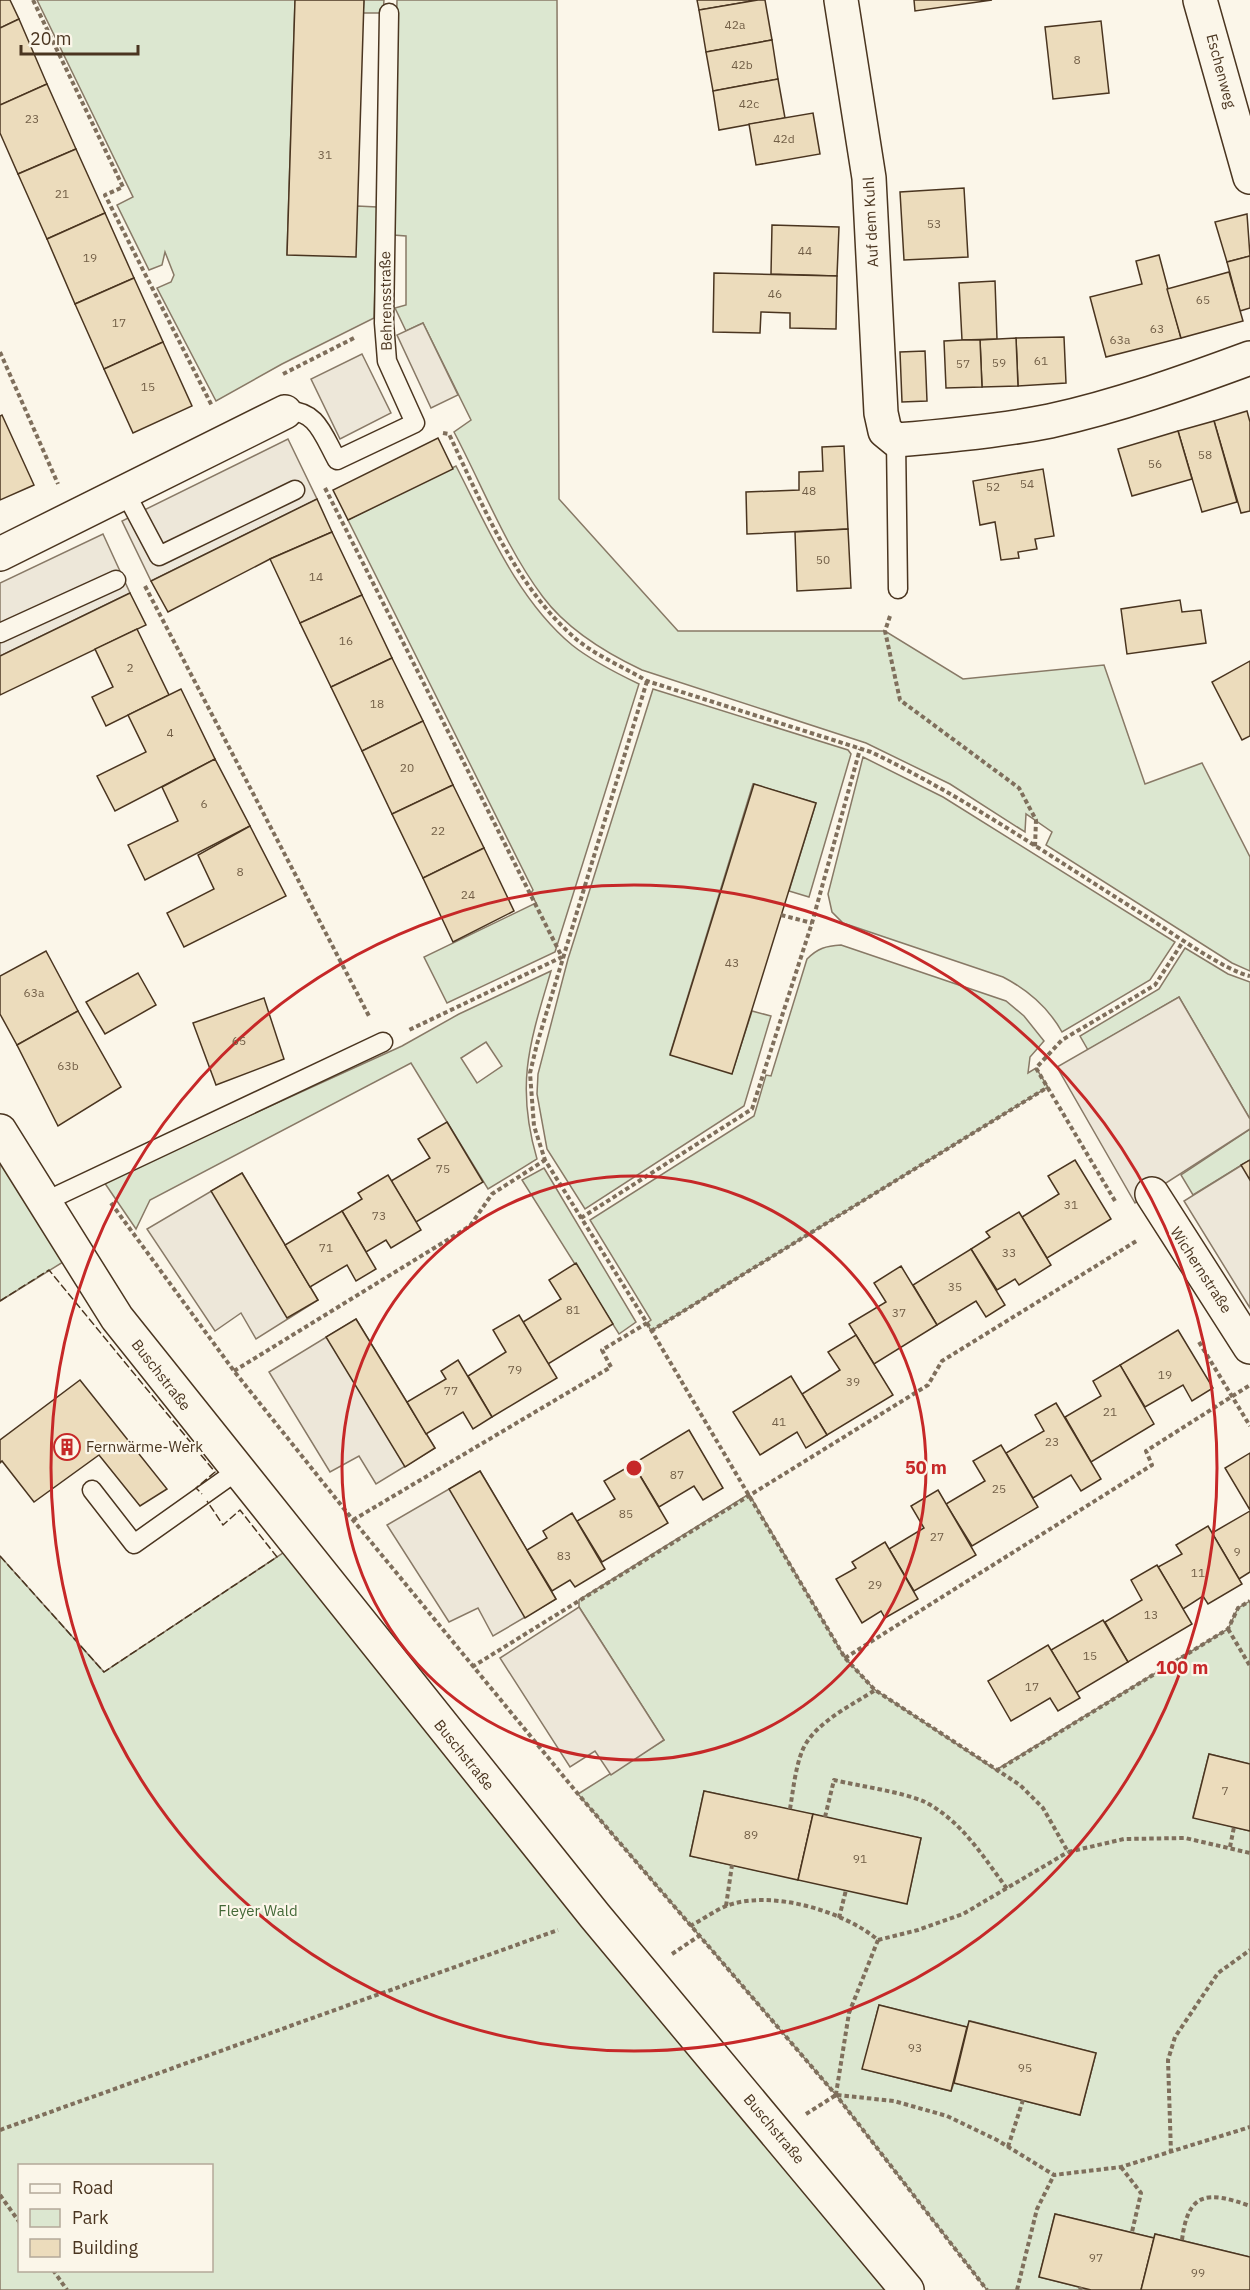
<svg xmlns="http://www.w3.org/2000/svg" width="1250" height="2290" viewBox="0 0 1250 2290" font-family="'IBM Plex Sans',sans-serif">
	<rect width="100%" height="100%" fill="#fbf6e9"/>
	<g fill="#dce7d0" stroke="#887966" stroke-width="1.5" fill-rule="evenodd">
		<polygon points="37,0 295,0 287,254 357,206 377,207 374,318 282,364 216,401 157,288 171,282 174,275 165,252 162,265 149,270 117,205 133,197"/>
		<polygon points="364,0 384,0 383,13 363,13"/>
		<path d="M397,0H557L559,499L678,631H885L963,679L1104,665L1145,784L1202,763L1250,857V971L1232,963L1046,845L1052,832L1026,814L1025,832L950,784L866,743L642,670C606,653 567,629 543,597C506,548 483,487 454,432L471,420L423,323L406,331L395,308L406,305V236L393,235Z"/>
		<path d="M456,466C488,528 517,599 572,645C592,661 616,673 639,684L555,952L447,1003L424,957L536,903L531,893L533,890L348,520Z"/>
		<polygon points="653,689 848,750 851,754 809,897 789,891 816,803 753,784 670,1054 732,1073 752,1011 771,1016 744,1106 585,1209 547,1149 537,1094 538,1074 568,959"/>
		<path d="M863,757L943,797L1175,942L1150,980L1062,1032C1048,1007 1028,990 1003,977L843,923L832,912L828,894Z"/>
		<path d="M841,945L1006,1001L1024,1016L1044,1041L1030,1057L1028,1073L1036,1068L1048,1087L651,1331L647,1323L651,1320L590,1220L754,1116L766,1075L771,1076L807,959C818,948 826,946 841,945Z"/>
		<polygon points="1185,948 1228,974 1250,982 1250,1119 1179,997 1088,1050 1080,1036 1159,989"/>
		<path d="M551,971C530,1042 515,1084 537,1159L488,1189L411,1063L150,1200L136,1229L104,1182L402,1046L459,1014ZM486,1042L502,1066L477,1083L461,1058Z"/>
		<polygon points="1250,1129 1250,1160 1193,1195 1181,1175"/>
		<polygon points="0,1131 76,1254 0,1301"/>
		<polygon points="544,1168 636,1322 619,1334 522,1180"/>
		<path d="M749,1494L845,1658L875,1690L996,1770L1228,1629L1238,1608L1250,1601V1764L1209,1754L1193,1817L1250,1831V2257L1155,2234L1154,2238L1055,2214L1039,2277L1091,2290H987L836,2095L578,1794L664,1740L579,1607V1600ZM704,1791L921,1838L907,1903L690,1856ZM879,2005L967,2027L970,2021L1096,2053L1080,2115L954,2083L951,2091L863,2069Z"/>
		<path d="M295,1545L907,2290H0V1556L104,1672ZM20,2166H212V2270H20Z"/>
	</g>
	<g fill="#ede7d9" stroke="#887966" stroke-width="1.5">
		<polygon points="423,323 458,395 431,408 397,335"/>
		<polygon points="362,354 391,413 340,439 311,379"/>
		<polygon points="288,439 317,499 151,581 122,521"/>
		<polygon points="103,534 130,593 0,656 0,583"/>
		<polygon points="1179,997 1250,1119 1250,1129 1135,1203 1057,1067"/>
		<polygon points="1250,1160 1250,1308 1184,1201"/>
		<polygon points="242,1173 318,1300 256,1339 241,1313 215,1331 147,1229"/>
		<polygon points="356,1319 435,1448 376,1484 359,1456 330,1472 269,1372"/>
		<polygon points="480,1471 556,1599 493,1636 478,1608 449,1622 387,1525"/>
		<polygon points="579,1607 664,1740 611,1775 595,1751 570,1767 500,1658"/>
	</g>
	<g fill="#ecdcbc" stroke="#4a3520" stroke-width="1.5">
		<polygon points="0,0 10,0 19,19 0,28"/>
		<polygon points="295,0 364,0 356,257 287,255"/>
		<polygon points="697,0 758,0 699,10"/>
		<polygon points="758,0 765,0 772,40 706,52 699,10"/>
		<polygon points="914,0 992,0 915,11"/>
		<polygon points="19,19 47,84 0,105 0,28"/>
		<polygon points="1101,21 1109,93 1053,99 1045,27"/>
		<polygon points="772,40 778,79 713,91 706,52"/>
		<polygon points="778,79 785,118 719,130 713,91"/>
		<polygon points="47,84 76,149 18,174 0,133 0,105"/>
		<polygon points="813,113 820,154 756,165 749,124"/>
		<polygon points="76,149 105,213 47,239 18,174"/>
		<polygon points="964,188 968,257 904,260 900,192"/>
		<polygon points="105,213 134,278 75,304 47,239"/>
		<polygon points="1247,214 1250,256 1227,262 1215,222"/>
		<polygon points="772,225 839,227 837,276 771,274"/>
		<polygon points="1159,255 1181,338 1106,357 1090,297 1142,284 1136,261"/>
		<polygon points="1250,256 1250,308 1240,311 1227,262"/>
		<polygon points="1229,272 1243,321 1181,338 1167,289"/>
		<polygon points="714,273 837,276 836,329 790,328 790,313 761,312 760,333 713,332"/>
		<polygon points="134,278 163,342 104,369 75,304"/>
		<polygon points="995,281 997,339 962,340 959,283"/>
		<polygon points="1064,337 1066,383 1018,386 1016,338"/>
		<polygon points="1016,338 1018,386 982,387 980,340"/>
		<polygon points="962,340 980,340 982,387 946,388 944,341"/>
		<polygon points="163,342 192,406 133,433 104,369"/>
		<polygon points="925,351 927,401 902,402 900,352"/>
		<polygon points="1247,411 1250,422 1250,511 1241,513 1214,421"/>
		<polygon points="2,415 34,485 0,500 0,416"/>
		<polygon points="1214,421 1237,502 1202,512 1178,431"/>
		<polygon points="1178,431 1192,479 1132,496 1118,449"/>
		<polygon points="438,438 453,469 348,520 333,490"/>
		<polygon points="844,446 848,529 747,534 746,492 799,490 799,472 823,471 822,447"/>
		<polygon points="1043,469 1054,536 1035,539 1037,549 1018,552 1019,558 1001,560 995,522 980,525 973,481"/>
		<polygon points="317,499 332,532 270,559 168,612 151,581"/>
		<polygon points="848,529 851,588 797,591 795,532"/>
		<polygon points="332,532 362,595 300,623 270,559"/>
		<polygon points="130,593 146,625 0,695 0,656"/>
		<polygon points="362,595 392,658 331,687 300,623"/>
		<polygon points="1180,600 1182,612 1201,610 1206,643 1127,654 1121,609"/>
		<polygon points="137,629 169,695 106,726 92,697 113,687 95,649"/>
		<polygon points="392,658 423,721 362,751 331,687"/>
		<polygon points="1250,661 1250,736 1242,740 1212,682"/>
		<polygon points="181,689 215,759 115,811 97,776 146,752 128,715"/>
		<polygon points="423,721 453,785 392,814 362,751"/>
		<polygon points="215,759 250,826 145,880 128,845 178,821 162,787"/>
		<polygon points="754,784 816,803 732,1074 670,1055"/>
		<polygon points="453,785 484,848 423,878 392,814"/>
		<polygon points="250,826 286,896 184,947 167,913 214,889 198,855"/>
		<polygon points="484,848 514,911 453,942 423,878"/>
		<polygon points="46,951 78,1011 17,1045 0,1014 0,976"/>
		<polygon points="138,973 156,1005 105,1034 86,1002"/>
		<polygon points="264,998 284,1059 216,1085 193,1023"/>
		<polygon points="78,1011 121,1087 58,1126 17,1045"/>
		<polygon points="447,1122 483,1182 416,1222 391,1181 430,1158 418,1139"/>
		<polygon points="1075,1160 1111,1219 1047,1258 1022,1217 1059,1194 1048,1176"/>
		<polygon points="1250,1160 1250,1180 1241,1165"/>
		<polygon points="242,1173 318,1300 287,1318 211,1191"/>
		<polygon points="388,1175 421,1230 391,1248 386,1240 366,1252 342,1211 362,1199 358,1193"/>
		<polygon points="342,1211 376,1269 356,1281 347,1265 310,1287 285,1245"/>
		<polygon points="1019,1212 1051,1265 1019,1285 1015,1279 997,1290 971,1249 990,1237 986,1232"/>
		<polygon points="971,1249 1005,1305 986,1317 976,1301 937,1325 913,1285"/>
		<polygon points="576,1263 613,1324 548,1364 523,1322 561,1299 549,1280"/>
		<polygon points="901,1266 937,1325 874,1364 849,1324 886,1302 874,1283"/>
		<polygon points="519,1315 557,1378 492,1417 468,1376 506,1352 493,1330"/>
		<polygon points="356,1319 435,1448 405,1467 326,1337"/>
		<polygon points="1178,1330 1213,1388 1192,1401 1183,1385 1145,1407 1120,1365"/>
		<polygon points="856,1335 893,1395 827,1435 802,1394 840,1370 828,1352"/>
		<polygon points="458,1360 492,1417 473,1429 463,1412 426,1434 407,1402 446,1379 441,1371"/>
		<polygon points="1120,1365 1154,1424 1091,1462 1065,1417 1101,1396 1093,1381"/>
		<polygon points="791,1376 827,1435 806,1448 797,1432 760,1455 733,1412"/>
		<polygon points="80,1380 167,1489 140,1506 99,1455 34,1502 2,1461 0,1463 0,1440"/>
		<polygon points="1056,1403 1101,1479 1081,1491 1071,1475 1033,1498 1006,1453 1044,1431 1035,1415"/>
		<polygon points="689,1430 723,1488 703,1500 694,1486 659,1507 633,1464"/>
		<polygon points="1001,1445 1038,1507 972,1546 946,1504 985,1481 973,1461"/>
		<polygon points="1250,1453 1250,1510 1225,1468"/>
		<polygon points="633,1464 668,1523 602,1562 577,1521 615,1499 604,1481"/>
		<polygon points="480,1471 556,1599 525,1618 449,1489"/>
		<polygon points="938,1490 976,1555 914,1591 889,1549 924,1528 911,1506"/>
		<polygon points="1250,1511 1250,1572 1239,1579 1212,1533"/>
		<polygon points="572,1513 605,1569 575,1587 570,1580 552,1591 527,1550 547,1538 543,1531"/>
		<polygon points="1208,1526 1242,1584 1208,1604 1203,1596 1183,1609 1158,1567 1182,1554 1176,1545"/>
		<polygon points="885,1542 918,1599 885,1618 881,1611 862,1623 836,1579 856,1568 852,1562"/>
		<polygon points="1157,1565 1192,1624 1128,1662 1105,1622 1142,1600 1131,1580"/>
		<polygon points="1103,1620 1128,1662 1076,1693 1051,1650"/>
		<polygon points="1048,1645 1080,1698 1058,1711 1050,1698 1011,1721 988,1681"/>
		<polygon points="1209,1754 1250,1764 1250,1831 1193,1818"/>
		<polygon points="704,1791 813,1814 798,1880 690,1856"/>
		<polygon points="813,1814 921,1838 907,1904 798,1880"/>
		<polygon points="879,2005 967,2027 951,2091 862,2069"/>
		<polygon points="969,2021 1096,2053 1080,2115 954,2083"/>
		<polygon points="1055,2214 1154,2238 1141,2290 1091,2290 1039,2277"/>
		<polygon points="1155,2234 1250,2257 1250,2290 1141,2290"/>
	</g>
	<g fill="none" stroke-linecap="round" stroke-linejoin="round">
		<defs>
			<g id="lane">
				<path d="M285,412C316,407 324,437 337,460L415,423L387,361L384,323L389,13"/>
				<polyline points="896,440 898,589"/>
				<polyline points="124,490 159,556 295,490"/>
				<polyline points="0,633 116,580"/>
				<polyline points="44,1202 383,1042"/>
				<polyline points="92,1490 134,1544 237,1471"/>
			</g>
			<g id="street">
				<path d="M841,0L869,178L881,413L885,431L896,440C947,436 1000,431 1050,421C1118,406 1185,382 1250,358"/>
				<polyline points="1200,0 1250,177"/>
				<polyline points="0,554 285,412"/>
				<polyline points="0,1131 117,1318 595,1916 907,2290"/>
				<polyline points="1152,1194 1250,1347"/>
			</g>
		</defs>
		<use href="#lane" stroke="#4a3520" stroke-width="21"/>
		<use href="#street" stroke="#4a3520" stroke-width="36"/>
		<g stroke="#7f6f5c" stroke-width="4" stroke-dasharray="4.5 3" stroke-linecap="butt">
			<polyline points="33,0 123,187 105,195 212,406"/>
			<polyline points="0,352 58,484"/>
			<polyline points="283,374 356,337"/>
			<path d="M443,433L449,434C483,506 515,586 576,639C598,657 624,667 647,681L871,752C967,798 1054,859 1144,915C1168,930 1225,971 1250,976"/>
			<polyline points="325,488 562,957 409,1030"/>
			<polyline points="145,586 370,1018"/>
			<polyline points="890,616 885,631 900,700 1019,788 1036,820 1035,847"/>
			<polyline points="647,681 537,1044 530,1073 534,1126 545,1160 647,1323 845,1658 875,1690 1020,1785 1043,1808 1068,1852 1124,1839 1185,1838 1250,1853"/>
			<polyline points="781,915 812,923"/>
			<polyline points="1115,1201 1036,1068 1062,1040 1155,985 1184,940"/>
			<polyline points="111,1203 234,1371 353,1520 578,1794 836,2095 987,2290"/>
			<polyline points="581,1218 752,1109 812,923 860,749"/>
			<polyline points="651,1331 1048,1087"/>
			<polyline points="1199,1342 1250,1426"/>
			<polyline points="234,1371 470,1226 492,1194 545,1160"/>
			<polyline points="353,1520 611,1367 602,1350 647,1323"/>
			<polyline points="1228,1629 1250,1666"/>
			<polyline points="845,1658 1152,1465 1146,1451 1250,1385"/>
			<polyline points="472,1667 928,1385 942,1361 1138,1240"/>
			<polyline points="996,1771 1228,1629 1238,1608 1250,1601"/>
			<path d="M790,1809C793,1791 795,1771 801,1754C811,1724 851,1706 875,1690"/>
			<path d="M825,1817L834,1780C859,1786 903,1792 925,1802C962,1821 984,1858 1008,1890"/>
			<polyline points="1230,1847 1234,1827"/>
			<polyline points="726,1906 732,1865"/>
			<polyline points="839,1918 846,1890"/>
			<path d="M690,1926C702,1920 714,1911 726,1906C770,1889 844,1911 878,1940L849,2013L836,2094"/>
			<polyline points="878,1940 918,1930 963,1914 1068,1852"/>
			<polyline points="672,1954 699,1936"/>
			<polyline points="837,2095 894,2101 947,2116 997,2140 1054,2175 1121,2167 1250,2127"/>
			<polyline points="806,2114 836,2095"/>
			<polyline points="0,2130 558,1930"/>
			<polyline points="1008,2147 1023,2100"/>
			<polyline points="1171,2153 1168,2060 1175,2037 1218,1973 1250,1950"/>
			<polyline points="1121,2167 1141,2193 1132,2232"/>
			<polyline points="0,2195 20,2223"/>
			<path d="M1182,2240C1188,2191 1208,2191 1250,2206"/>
			<polyline points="53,2270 67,2290"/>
			<polyline points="1017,2290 1037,2209 1054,2175"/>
			<polyline points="1080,2290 1081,2287"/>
		</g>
		<use href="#lane" stroke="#fbf6e9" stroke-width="18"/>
		<use href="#street" stroke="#fbf6e9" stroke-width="33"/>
		<g stroke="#4a3520" stroke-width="1.5" stroke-dasharray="8 3" stroke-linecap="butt">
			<polyline points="0,1301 49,1270 215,1472 196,1488 202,1494"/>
			<polyline points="0,1556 104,1672 277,1557 240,1510 223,1525 207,1501"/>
		</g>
	</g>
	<g fill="none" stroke="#c62828" stroke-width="3">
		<circle cx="634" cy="1468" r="292"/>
		<circle cx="634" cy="1468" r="583"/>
	</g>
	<defs>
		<symbol id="building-ring" viewBox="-11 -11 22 22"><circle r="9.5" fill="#fbf6e9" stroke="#c62828" stroke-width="1.5"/><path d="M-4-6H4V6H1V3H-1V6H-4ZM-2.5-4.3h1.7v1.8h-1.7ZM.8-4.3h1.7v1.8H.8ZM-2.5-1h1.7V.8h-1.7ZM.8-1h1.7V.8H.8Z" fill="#c62828"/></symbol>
	</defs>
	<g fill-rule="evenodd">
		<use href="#building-ring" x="52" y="1432" width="30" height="30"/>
	</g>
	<g text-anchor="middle" stroke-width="4.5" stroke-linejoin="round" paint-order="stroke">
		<g font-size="12" fill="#725f47">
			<text x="735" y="29">42a</text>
			<text x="1077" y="64">8</text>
			<text x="742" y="69">42b</text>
			<text x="749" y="108">42c</text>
			<text x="32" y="123">23</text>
			<text x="784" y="143">42d</text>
			<text x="325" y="159">31</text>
			<text x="62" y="198">21</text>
			<text x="934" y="228">53</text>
			<text x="805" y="255">44</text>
			<text x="90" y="262">19</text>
			<text x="775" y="298">46</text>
			<text x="1203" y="304">65</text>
			<text x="119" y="327">17</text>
			<text x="1157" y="333">63</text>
			<text x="1120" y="344">63a</text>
			<text x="1041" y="365">61</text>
			<text x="999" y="367">59</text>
			<text x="963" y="368">57</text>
			<text x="148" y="391">15</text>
			<text x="1205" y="459">58</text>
			<text x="1155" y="468">56</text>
			<text x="1027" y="488">54</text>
			<text x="993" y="491">52</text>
			<text x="809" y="495">48</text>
			<text x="823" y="564">50</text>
			<text x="316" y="581">14</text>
			<text x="346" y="645">16</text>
			<text x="130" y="672">2</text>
			<text x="377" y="708">18</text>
			<text x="170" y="737">4</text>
			<text x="407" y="772">20</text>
			<text x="204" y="808">6</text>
			<text x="438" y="835">22</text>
			<text x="240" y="876">8</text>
			<text x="468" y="899">24</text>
			<text x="732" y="967">43</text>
			<text x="34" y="997">63a</text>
			<text x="239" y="1045">65</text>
			<text x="68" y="1070">63b</text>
			<text x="443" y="1173">75</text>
			<text x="1071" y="1209">31</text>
			<text x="379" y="1220">73</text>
			<text x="326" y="1252">71</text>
			<text x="1009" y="1257">33</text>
			<text x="955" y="1291">35</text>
			<text x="573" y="1314">81</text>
			<text x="899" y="1317">37</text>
			<text x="515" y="1374">79</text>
			<text x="1165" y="1379">19</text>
			<text x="853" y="1386">39</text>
			<text x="451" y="1395">77</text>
			<text x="1110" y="1416">21</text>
			<text x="779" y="1426">41</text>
			<text x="1052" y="1446">23</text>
			<text x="677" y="1479">87</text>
			<text x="999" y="1493">25</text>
			<text x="626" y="1518">85</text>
			<text x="937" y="1541">27</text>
			<text x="1237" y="1556">9</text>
			<text x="564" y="1560">83</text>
			<text x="1198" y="1577">11</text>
			<text x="875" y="1589">29</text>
			<text x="1151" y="1619">13</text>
			<text x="1090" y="1660">15</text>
			<text x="1032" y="1691">17</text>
			<text x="1225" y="1795">7</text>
			<text x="751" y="1839">89</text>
			<text x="860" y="1863">91</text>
			<text x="915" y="2052">93</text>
			<text x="1025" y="2072">95</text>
			<text x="1096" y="2262">97</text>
			<text x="1198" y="2277">99</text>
		</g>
		<g font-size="15" fill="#4a3520" stroke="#fbf6e9">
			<text transform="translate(1221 71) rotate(75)" y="5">Eschenweg</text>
			<text transform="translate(871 222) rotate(-93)" y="5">Auf dem Kuhl</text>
			<text transform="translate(386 301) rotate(-91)" y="5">Behrensstraße</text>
			<text transform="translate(1201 1270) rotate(57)" y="5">Wichernstraße</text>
			<text transform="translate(161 1375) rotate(52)" y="5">Buschstraße</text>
			<text transform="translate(464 1755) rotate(51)" y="5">Buschstraße</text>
			<text transform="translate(774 2129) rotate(50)" y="5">Buschstraße</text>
		</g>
		<g font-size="15" fill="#4a3520" stroke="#fbf6e9" text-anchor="start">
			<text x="86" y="1452">Fernwärme-Werk</text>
		</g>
		<g font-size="15" fill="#436837" stroke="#fbf6e9">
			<text x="258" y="1916">Fleyer Wald</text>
		</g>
	</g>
	<circle cx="634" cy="1468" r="9" fill="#c62828" stroke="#fbf6e9" stroke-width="3"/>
	<g font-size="18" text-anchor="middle" font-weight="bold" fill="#c62828" stroke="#fbf6e9" stroke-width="4.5" stroke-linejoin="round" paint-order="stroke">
		<text x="926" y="1474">50 m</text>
		<text x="1182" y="1674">100 m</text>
	</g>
	<rect x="18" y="2164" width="195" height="108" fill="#fbf6e9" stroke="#b4a999" stroke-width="1.5"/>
	<rect x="30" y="2184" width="30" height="9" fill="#fbf6e9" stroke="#b4a999" stroke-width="1.5"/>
	<text x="72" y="2194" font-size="18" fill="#4a3520">Road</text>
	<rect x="30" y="2209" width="30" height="18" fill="#dce7d0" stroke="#b4a999" stroke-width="1.5"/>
	<text x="72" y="2224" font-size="18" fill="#4a3520">Park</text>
	<rect x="30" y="2239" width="30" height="18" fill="#ecdcbc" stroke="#b4a999" stroke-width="1.5"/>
	<text x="72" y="2254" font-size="18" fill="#4a3520">Building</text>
	<path d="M21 45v9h117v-9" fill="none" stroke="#4a3520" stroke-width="3"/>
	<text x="30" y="45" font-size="18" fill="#4a3520" stroke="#fbf6e9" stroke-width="4.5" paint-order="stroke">20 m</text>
</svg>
